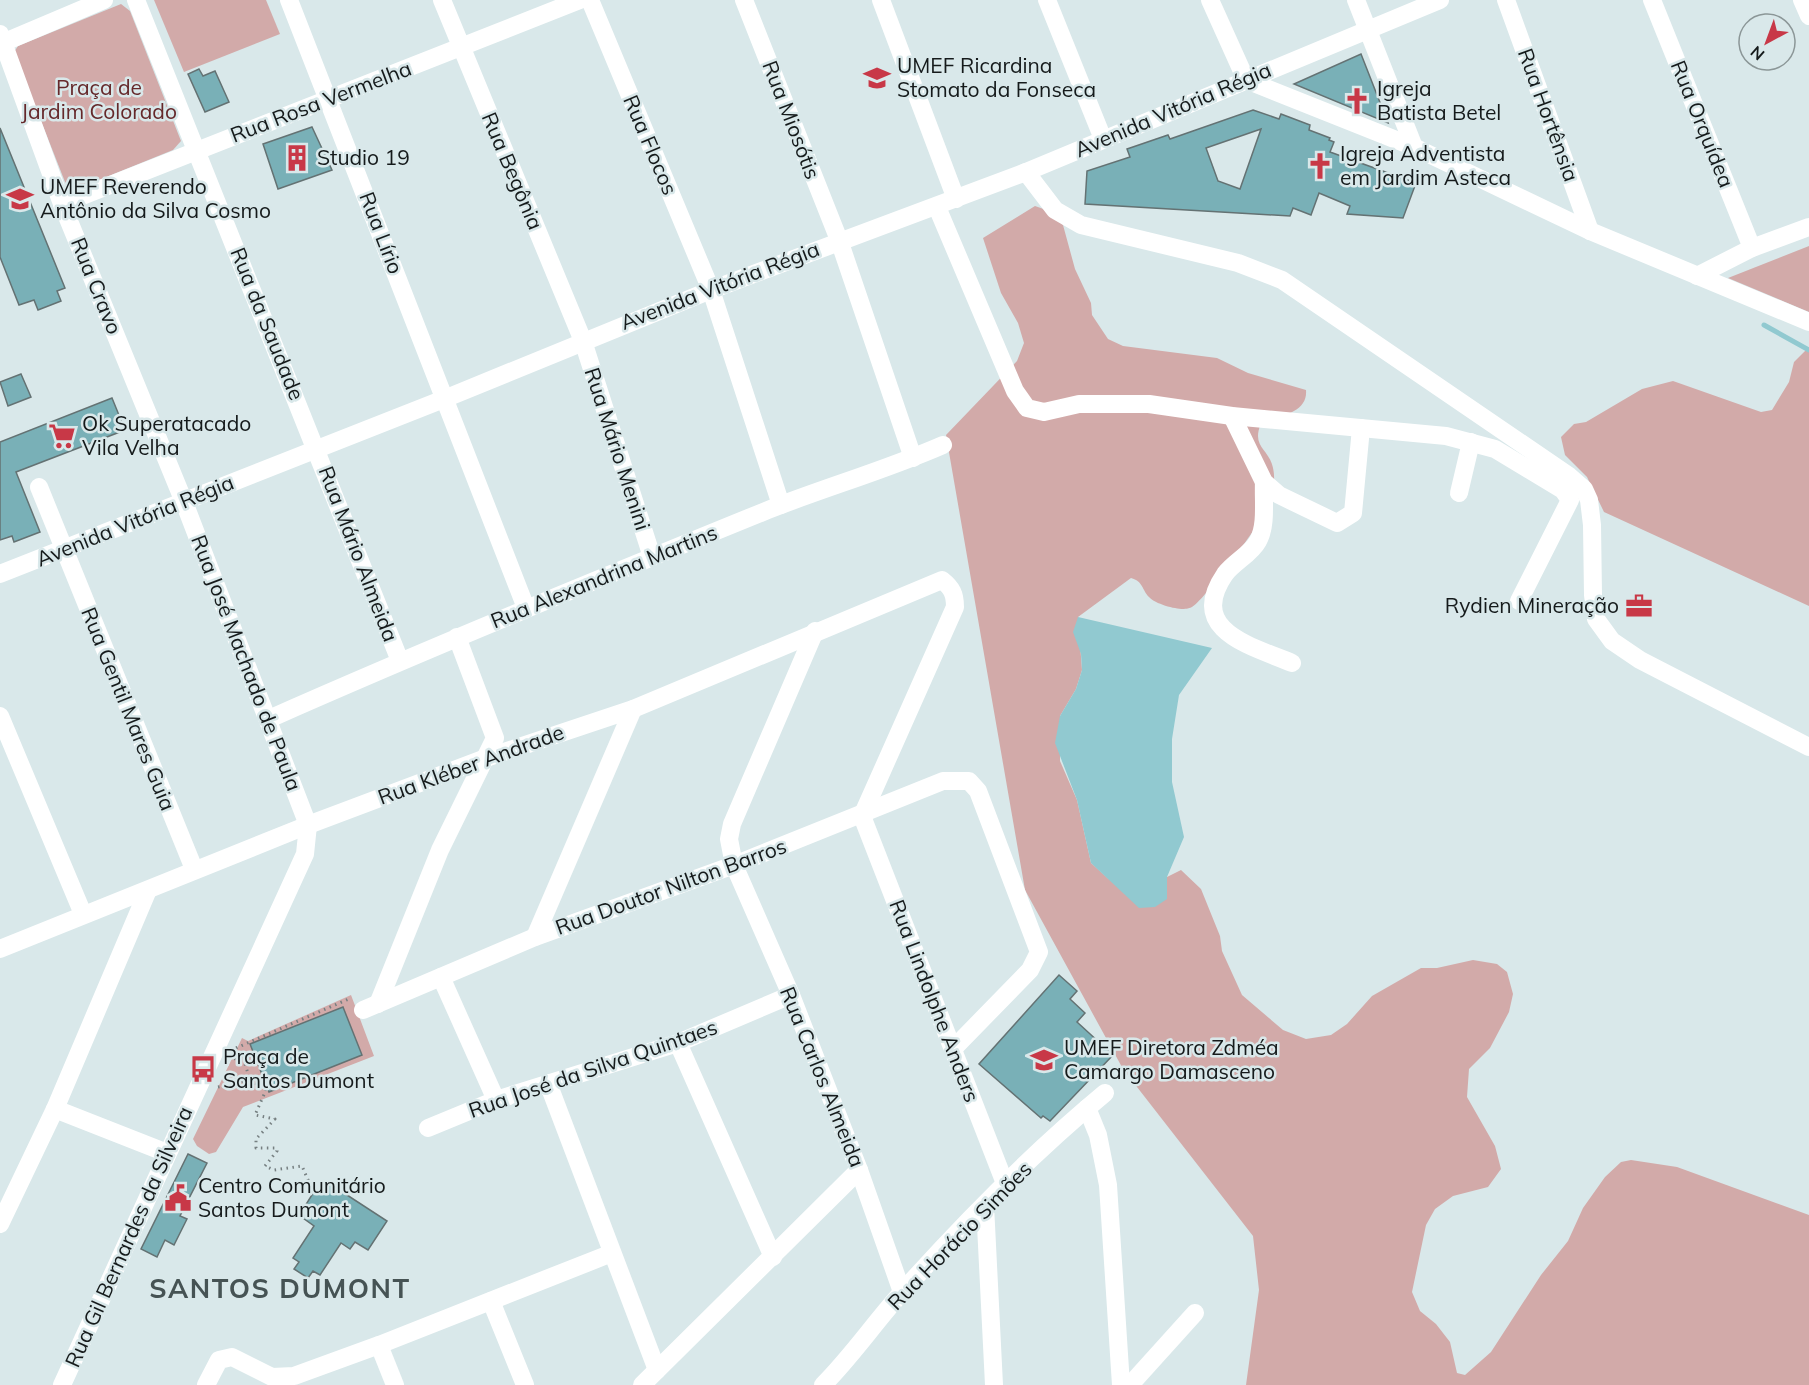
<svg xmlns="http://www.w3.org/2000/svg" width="1809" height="1385" viewBox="0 0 1809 1385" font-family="Mulish,sans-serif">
	<rect width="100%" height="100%" fill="#d9e8ea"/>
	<g fill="#d2aaa9">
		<polygon points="154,0 266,0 280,34 184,72"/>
		<polygon points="121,4 130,11 181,141 173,150 79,188 70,187 65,182 14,52 18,46"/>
		<path d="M1035,206L1052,212L1063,225L1075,269L1091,303L1092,315L1108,339L1123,346L1217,358L1248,373L1306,390C1308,413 1280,416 1261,423C1251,448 1269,448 1273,468C1275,476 1274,488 1273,496C1272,509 1205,600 1192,607C1191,608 1185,609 1183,609C1175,609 1155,604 1149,597C1142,590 1143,581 1131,578L1078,617L1082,670L1076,689L1060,716V761L1077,800L1091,863L1112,882L1167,899V877L1181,870L1201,889L1220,936L1222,951L1242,995L1283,1030L1306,1039L1331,1035L1347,1024L1372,996L1421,968H1437L1473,960L1497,964L1507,972L1513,994L1509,1012L1490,1048L1469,1069L1467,1097L1495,1146L1501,1169L1488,1187L1453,1196L1435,1209L1426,1225L1412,1292L1420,1311L1436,1324L1450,1342L1457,1373L1465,1375L1491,1352L1541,1275L1568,1241L1583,1208L1605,1177L1621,1162L1631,1160L1677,1167L1809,1215V1385H1246L1259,1290L1253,1236L1123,1069L1025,890L946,435L1017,361L1024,343L1018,323L1001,293L983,238Z"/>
		<polygon points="1809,246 1809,312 1728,278"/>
		<polygon points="1809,347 1809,606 1604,512 1587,477 1565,455 1561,437 1574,424 1586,422 1642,389 1673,381 1761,412 1772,410 1789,382 1794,362"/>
		<polygon points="351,995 374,1056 243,1107 216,1152 209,1154 197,1146 193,1139 242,1038 248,1041"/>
	</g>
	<polygon fill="#91c9d0" points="1078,617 1212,648 1179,695 1172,739 1172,782 1184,837 1167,877 1167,899 1155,907 1139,908 1091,863 1077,800 1055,743 1060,716 1076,689 1082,670 1081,654 1073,632"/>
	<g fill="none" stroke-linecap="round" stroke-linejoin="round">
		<polyline stroke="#91c9d0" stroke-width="5" points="1764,325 1809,350"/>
	</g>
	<g fill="#79b0b7" stroke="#647273" stroke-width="1.5" fill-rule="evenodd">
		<polygon points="1361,54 1388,123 1294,84"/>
		<polygon points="199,69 203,76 215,71 229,102 205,112 188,74"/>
		<path d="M1253,110L1279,119L1281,114L1310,125L1309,130L1330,138L1329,140L1334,142L1330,152L1416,183L1403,218L1347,214L1350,206L1319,193L1311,215L1293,208L1290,216L1085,204L1087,171L1130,157L1127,149L1168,135L1170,139ZM1261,129L1240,189L1218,181L1206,148Z"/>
		<polygon points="312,127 332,170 278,189 263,144"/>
		<polygon points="0,128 65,288 57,291 61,301 38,310 34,300 19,305 0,257"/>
		<polygon points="21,374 31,397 8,406 0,382"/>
		<polygon points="112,398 125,430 16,472 40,532 14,542 12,536 0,540 0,442"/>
		<polygon points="1059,975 1077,991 1070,999 1085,1013 1077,1022 1113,1055 1050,1121 1043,1116 1041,1118 979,1064"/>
		<polygon points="343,1007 362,1055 269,1092 250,1044"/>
		<polygon points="188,1154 207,1163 180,1216 187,1219 174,1245 165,1240 157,1257 141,1249"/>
		<polygon points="327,1182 387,1221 368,1250 355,1242 350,1249 341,1243 320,1275 313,1271 308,1278 294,1269 299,1262 293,1258 314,1226 303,1218 309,1209 305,1206 315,1190 319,1194"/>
	</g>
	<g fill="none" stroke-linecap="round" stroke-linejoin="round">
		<g stroke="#767f81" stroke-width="3" stroke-dasharray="1.5 4.5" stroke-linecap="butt">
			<polyline points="236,1048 351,998"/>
			<polyline points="250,1080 266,1090 255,1115 275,1119 256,1139 256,1148 276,1148 277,1151 265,1166 274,1170 302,1166 311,1187"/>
			<polyline points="218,1087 250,1080 245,1064 230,1056"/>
		</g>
		<g stroke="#fff" stroke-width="18">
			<polyline points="136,0 400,661"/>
			<polyline points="289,0 526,608"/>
			<polyline points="442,0 583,341 652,557"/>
			<polyline points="590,0 711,290 781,505"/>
			<polyline points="744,0 839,240 913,458"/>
			<polyline points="881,0 956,199"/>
			<polyline points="1047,0 1103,139"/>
			<polyline points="1210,0 1246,80"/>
			<polyline points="1356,0 1414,147"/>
			<polyline points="1506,0 1590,231"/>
			<polyline points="1652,0 1752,248"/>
			<polyline points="1802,0 1809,16"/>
			<polyline points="0,34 62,204 184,502 308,825 305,854 294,878 62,1385"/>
			<polyline points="0,44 104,0"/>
			<polyline points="1246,80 1414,147 1590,231 1809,322"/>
			<polyline points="1026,172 1055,210 1081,225 1238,263 1282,280 1569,476 1584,489 1589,500 1592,525 1593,595 1596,619 1612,641 1640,660 1809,747"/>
			<polyline points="62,204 580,0"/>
			<polyline points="937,207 1015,391 1027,408 1044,412 1079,404 1149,404 1232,416 1446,436 1495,449 1563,490 1570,500 1519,601"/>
			<polyline points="1697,276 1752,248 1809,227"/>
			<polyline points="1232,416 1264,482 1279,495 1337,523 1353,513 1361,428"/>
			<path d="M1264,482C1263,500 1267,525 1258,541C1251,554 1234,562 1225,574C1186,631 1252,646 1292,663"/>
			<polyline points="39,487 194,869"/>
			<polyline points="1459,493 1471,442"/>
			<polyline points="0,574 444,399 711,290 1026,172 1440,0"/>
			<polyline points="815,631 732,824 729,839 734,865 791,995 859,1170 902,1292"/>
			<polyline points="0,716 83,914"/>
			<path d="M269,719C434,646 601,578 768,510C826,487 886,470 943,445"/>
			<polyline points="862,816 1006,1186"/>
			<polyline points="535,937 633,709"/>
			<path d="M0,949L308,825L486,758L633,709L942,580C952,588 955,594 955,607L862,816"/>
			<polyline points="441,977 496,1100"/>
			<polyline points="378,1004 440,850 495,738 457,637"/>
			<polyline points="363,1010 535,937 734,865 943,781 969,781 978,791 1039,952 1030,970 953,1049"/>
			<polyline points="678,1043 773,1257"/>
			<polyline points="548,1083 657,1370"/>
			<polyline points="1087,1108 1098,1135 1108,1185 1121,1385"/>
			<polyline points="55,1109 167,1153"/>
			<polyline points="428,1128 496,1100 678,1043 791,995"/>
			<polyline points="985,1205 994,1385"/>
			<polyline points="0,1224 55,1109 148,890"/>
			<polyline points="491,1301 525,1385"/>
			<polyline points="379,1345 395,1385"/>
			<polyline points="206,1385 219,1360 232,1357 272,1377 294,1376 379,1345 612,1253"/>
			<polyline points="642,1385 859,1170"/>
			<path d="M823,1385C852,1356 875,1322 903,1291C963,1224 1035,1151 1105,1093"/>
			<polyline points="1130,1385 1195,1313"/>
		</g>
	</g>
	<defs>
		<symbol id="school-bare" viewBox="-9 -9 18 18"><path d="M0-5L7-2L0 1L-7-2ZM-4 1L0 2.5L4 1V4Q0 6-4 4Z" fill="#c83847" stroke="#d9e8ea" stroke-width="2.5" paint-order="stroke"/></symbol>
		<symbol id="church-bare" viewBox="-9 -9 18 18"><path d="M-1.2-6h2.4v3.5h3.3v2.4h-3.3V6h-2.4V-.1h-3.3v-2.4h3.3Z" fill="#c83847" stroke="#d9e8ea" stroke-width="2.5" paint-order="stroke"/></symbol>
		<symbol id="building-bare" viewBox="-9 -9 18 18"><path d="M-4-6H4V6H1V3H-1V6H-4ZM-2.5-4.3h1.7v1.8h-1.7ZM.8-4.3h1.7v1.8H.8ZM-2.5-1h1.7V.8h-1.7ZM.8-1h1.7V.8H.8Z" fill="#c83847" stroke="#d9e8ea" stroke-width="2.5" paint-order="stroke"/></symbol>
		<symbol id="supermarket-bare" viewBox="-9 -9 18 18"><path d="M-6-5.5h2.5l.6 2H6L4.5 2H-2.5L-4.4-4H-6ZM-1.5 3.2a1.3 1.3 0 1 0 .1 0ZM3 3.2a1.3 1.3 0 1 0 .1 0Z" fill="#c83847" stroke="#d9e8ea" stroke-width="2.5" paint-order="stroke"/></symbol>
		<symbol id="office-bare" viewBox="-9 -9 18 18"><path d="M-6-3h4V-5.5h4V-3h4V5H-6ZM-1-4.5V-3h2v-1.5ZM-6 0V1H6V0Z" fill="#c83847" stroke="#d9e8ea" stroke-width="2.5" paint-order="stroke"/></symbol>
		<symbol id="bus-bare" viewBox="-9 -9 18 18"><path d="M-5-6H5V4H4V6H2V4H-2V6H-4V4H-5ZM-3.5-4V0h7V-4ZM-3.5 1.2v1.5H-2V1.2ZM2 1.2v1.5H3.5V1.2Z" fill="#c83847" stroke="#d9e8ea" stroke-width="2.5" paint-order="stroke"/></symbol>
		<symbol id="civic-bare" viewBox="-9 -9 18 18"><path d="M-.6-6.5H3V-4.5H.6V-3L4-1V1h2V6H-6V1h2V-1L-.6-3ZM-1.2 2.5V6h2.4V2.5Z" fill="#c83847" stroke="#d9e8ea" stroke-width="2.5" paint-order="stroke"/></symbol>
	</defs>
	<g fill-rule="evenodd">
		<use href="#school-bare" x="858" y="59" width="38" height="38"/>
		<use href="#church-bare" x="1338" y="82" width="38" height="38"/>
		<use href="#building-bare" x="278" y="139" width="38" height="38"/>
		<use href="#church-bare" x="1301" y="147" width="38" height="38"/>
		<use href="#school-bare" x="1" y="180" width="38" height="38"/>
		<use href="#supermarket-bare" x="43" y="417" width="38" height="38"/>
		<use href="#office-bare" x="1620" y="587" width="38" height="38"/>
		<use href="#school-bare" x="1025" y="1041" width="38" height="38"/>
		<use href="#bus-bare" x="184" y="1050" width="38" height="38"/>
		<use href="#civic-bare" x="159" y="1179" width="38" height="38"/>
	</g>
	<g text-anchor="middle" stroke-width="5" stroke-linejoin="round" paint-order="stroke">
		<g font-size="21" fill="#151a1b" stroke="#d9e8ea" text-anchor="start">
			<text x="897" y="73">UMEF Ricardina<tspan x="897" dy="24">Stomato da Fonseca</tspan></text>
			<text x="1377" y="96">Igreja<tspan x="1377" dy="24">Batista Betel</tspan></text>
			<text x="1340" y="161">Igreja Adventista<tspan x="1340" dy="24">em Jardim Asteca</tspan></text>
			<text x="317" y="165">Studio 19</text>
			<text x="40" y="194">UMEF Reverendo<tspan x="40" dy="24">Antônio da Silva Cosmo</tspan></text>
			<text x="82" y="431">Ok Superatacado<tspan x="82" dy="24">Vila Velha</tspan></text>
			<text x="1619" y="613" text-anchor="end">Rydien Mineração</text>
			<text x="1064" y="1055">UMEF Diretora Zdméa<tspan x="1064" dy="24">Camargo Damasceno</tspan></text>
			<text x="223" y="1064">Praça de<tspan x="223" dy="24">Santos Dumont</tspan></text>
			<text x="198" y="1193">Centro Comunitário<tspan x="198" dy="24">Santos Dumont</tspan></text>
		</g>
		<g font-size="21" fill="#65282a" stroke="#d9e8ea">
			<text x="99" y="95">Praça de<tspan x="99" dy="24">Jardim Colorado</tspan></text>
		</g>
		<g font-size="21" fill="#151a1b" stroke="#d9e8ea">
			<text transform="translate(321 102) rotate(-21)" y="7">Rua Rosa Vermelha</text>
			<text transform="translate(1173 110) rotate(-23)" y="7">Avenida Vitória Régia</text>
			<text transform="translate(1548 115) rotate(70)" y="7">Rua Hortênsia</text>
			<text transform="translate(791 120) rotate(69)" y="7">Rua Miosótis</text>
			<text transform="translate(1702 124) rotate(68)" y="7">Rua Orquídea</text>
			<text transform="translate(650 145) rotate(67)" y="7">Rua Flocos</text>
			<text transform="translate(512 171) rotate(67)" y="7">Rua Begônia</text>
			<text transform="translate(381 233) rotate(69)" y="7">Rua Lírio</text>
			<text transform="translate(96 286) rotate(68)" y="7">Rua Cravo</text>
			<text transform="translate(720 286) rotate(-21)" y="7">Avenida Vitória Régia</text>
			<text transform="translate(267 324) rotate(68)" y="7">Rua da Saudade</text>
			<text transform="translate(617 449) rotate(72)" y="7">Rua Mário Menini</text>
			<text transform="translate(135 521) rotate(-22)" y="7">Avenida Vitória Régia</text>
			<text transform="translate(358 554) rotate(69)" y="7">Rua Mário Almeida</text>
			<text transform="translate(604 577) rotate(-22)" y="7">Rua Alexandrina Martins</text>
			<text transform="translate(246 663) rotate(69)" y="7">Rua José Machado de Paula</text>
			<text transform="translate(128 709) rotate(68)" y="7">Rua Gentil Mares Guia</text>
			<text transform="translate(471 765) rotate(-20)" y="7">Rua Kléber Andrade</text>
			<text transform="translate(671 887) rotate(-20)" y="7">Rua Doutor Nilton Barros</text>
			<text transform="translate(934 1001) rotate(69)" y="7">Rua Lindolphe Anders</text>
			<text transform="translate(593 1069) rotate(-19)" y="7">Rua José da Silva Quintaes</text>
			<text transform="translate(822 1077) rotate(68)" y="7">Rua Carlos Almeida</text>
			<text transform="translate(960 1236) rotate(-46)" y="7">Rua Horácio Simões</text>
			<text transform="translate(129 1237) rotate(-66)" y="7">Rua Gil Bernardes da Silveira</text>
		</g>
		<g font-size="27" font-weight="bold" letter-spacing="1.5" fill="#465354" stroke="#d9e8ea">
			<text x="280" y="1298">SANTOS DUMONT</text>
		</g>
	</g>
	<g transform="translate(1767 42) rotate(221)"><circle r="28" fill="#d9e8ea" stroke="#8b9697" stroke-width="1.5"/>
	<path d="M0-4.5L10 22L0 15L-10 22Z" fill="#c83847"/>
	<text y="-9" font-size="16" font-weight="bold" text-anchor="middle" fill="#151a1b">N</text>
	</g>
</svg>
